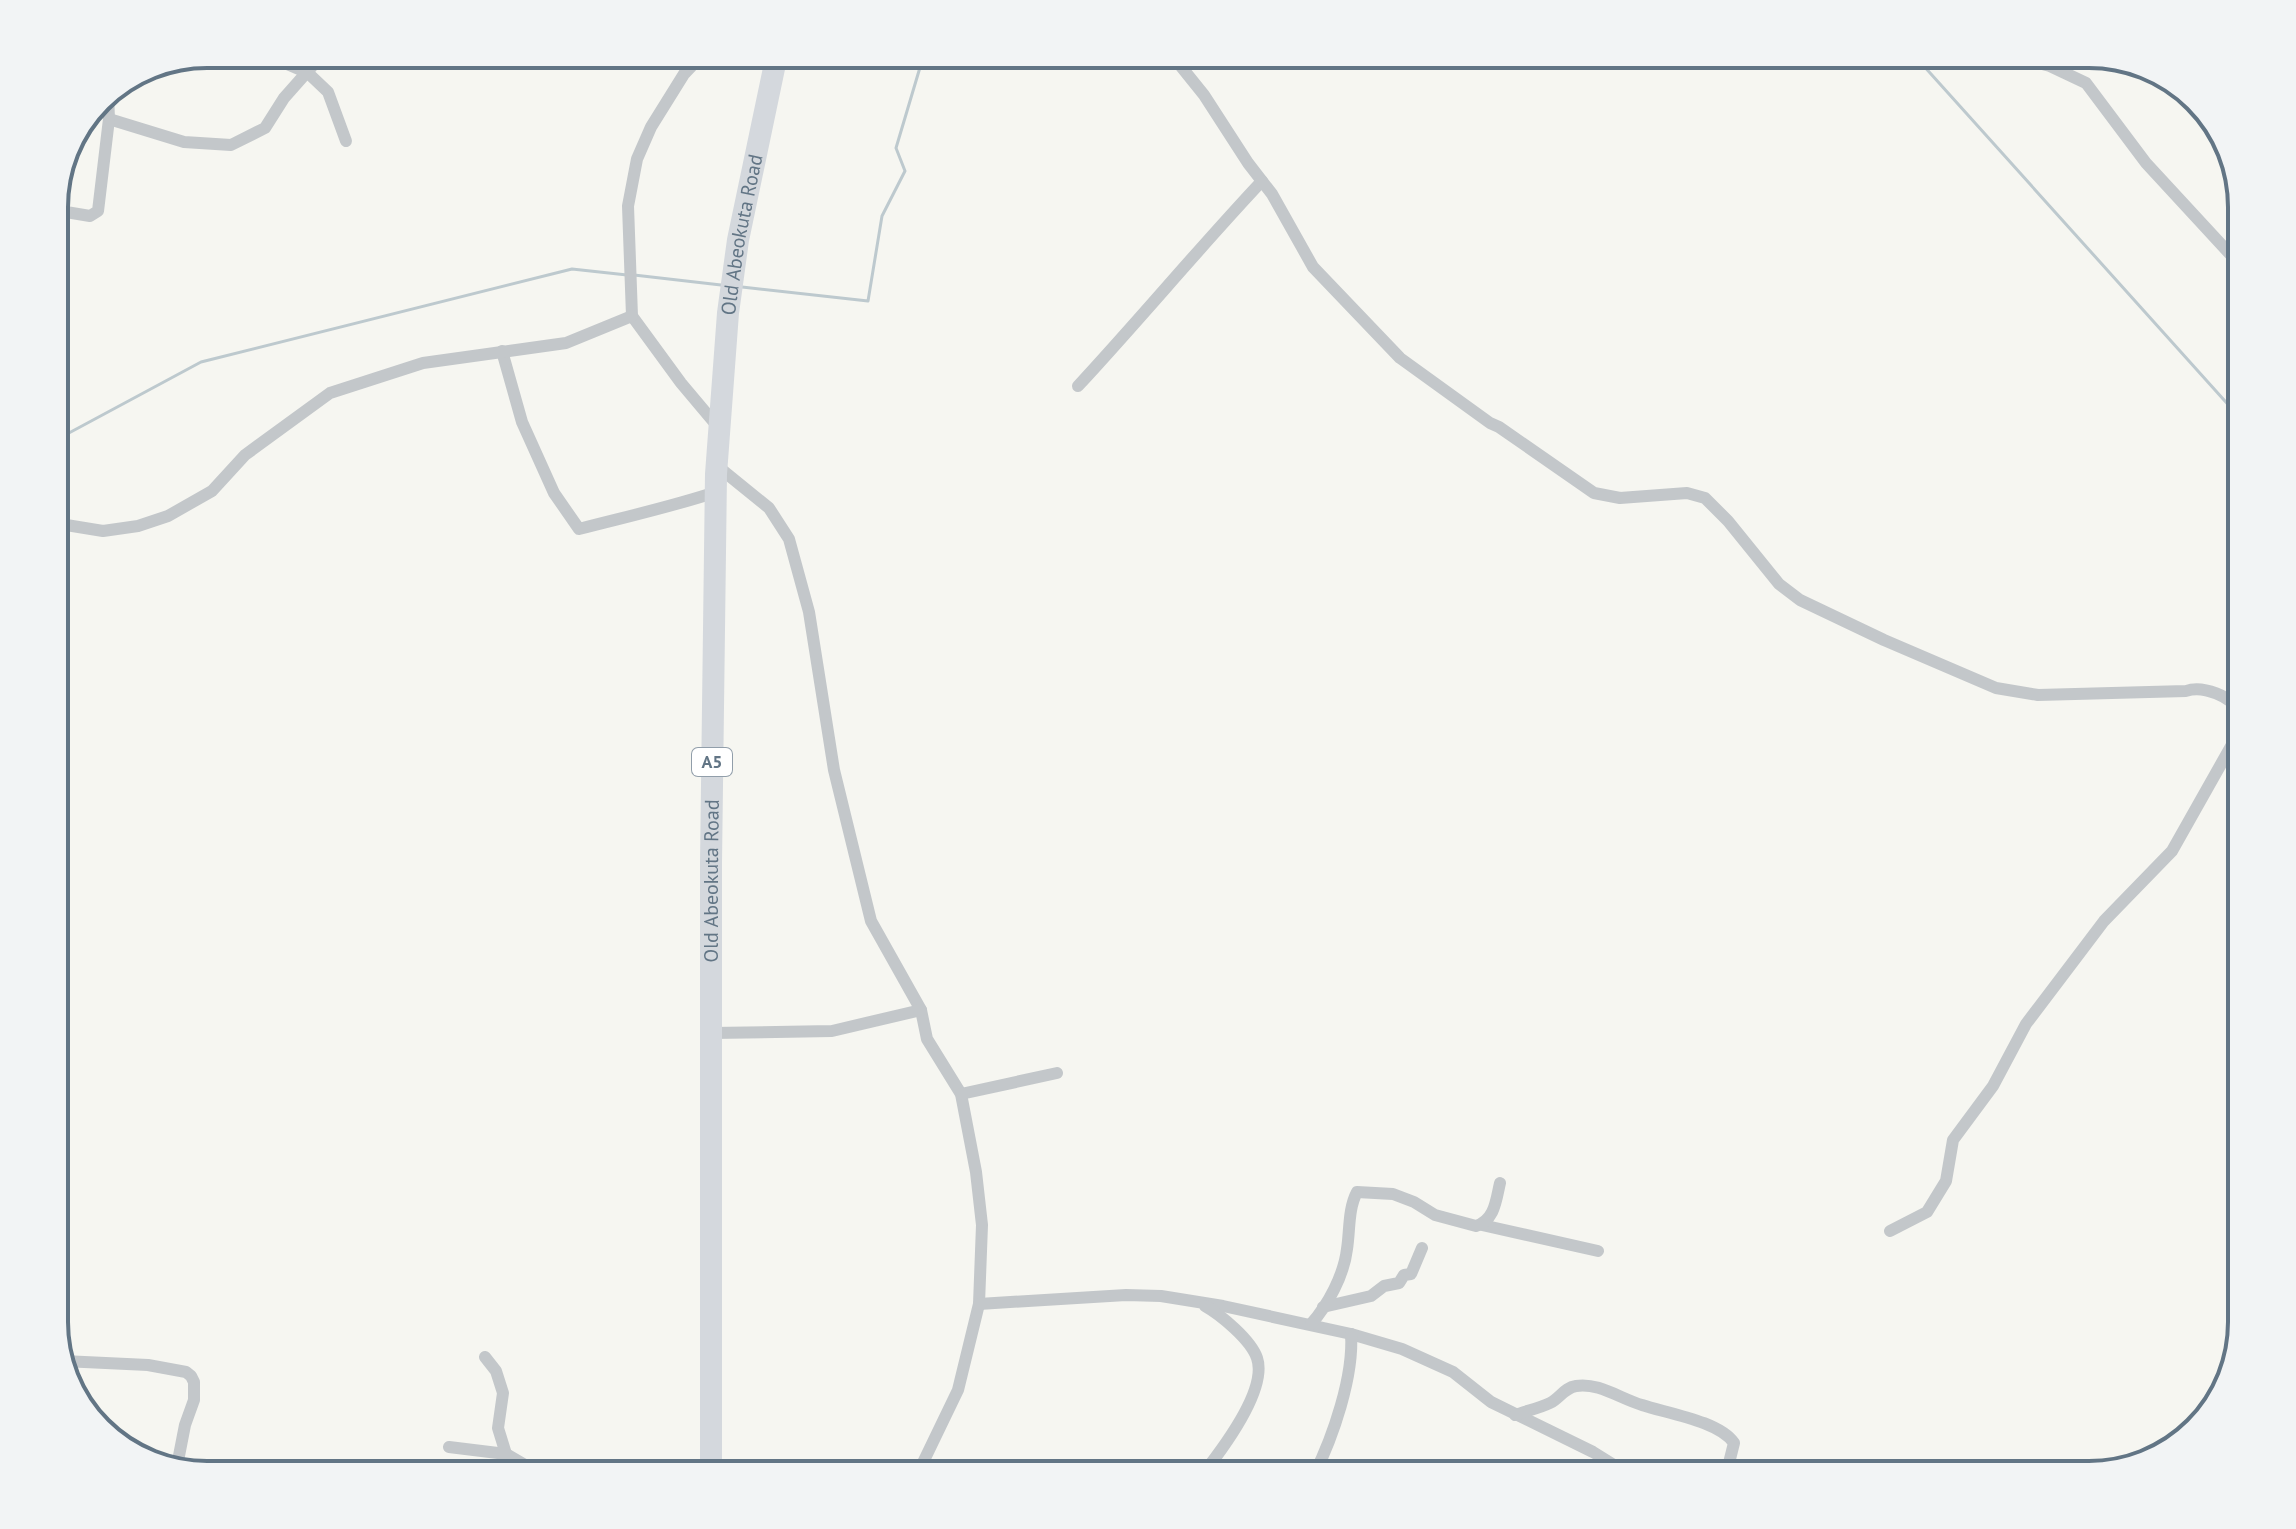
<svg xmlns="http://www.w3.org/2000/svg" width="2296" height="1529" viewBox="0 0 2296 1529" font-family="'PT Sans',sans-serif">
	<rect width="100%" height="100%" fill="#f6f6f1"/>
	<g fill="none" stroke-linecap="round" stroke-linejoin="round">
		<g stroke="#bdc9ce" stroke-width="3">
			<polyline points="1913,54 2242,420"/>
			<polyline points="634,275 721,285"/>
			<polyline points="742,287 868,301 882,216 905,171 896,148 924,54"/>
			<polyline points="54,441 201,362 572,269 627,275"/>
		</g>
		<g stroke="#c3c7ca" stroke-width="12">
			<polyline points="264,54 308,73 328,92 346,141"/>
			<polyline points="703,54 684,74 651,127 637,159 628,206 632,316 681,383 718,427"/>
			<path d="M1171,54L1204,95L1248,163L1272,194L1313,267L1400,358L1490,423L1499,427L1594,493L1620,498L1687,493L1705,498L1728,521L1779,584L1800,600L1884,640L1996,688L2038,695L2186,691C2202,685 2233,696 2239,713C2241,719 2238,728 2238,734L2172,851L2104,921L2026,1024L1993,1086L1953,1140L1946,1181L1927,1212L1890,1231"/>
			<polyline points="2004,54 2050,66 2086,83 2146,163 2242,267"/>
			<polyline points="109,119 184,142 231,145 265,128 284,98 323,54"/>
			<polyline points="54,210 90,216 98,211 109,119 108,93"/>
			<path d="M502,351L522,422L554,493L579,529C625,517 671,507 716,492"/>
			<path d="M1078,386C1141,318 1199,248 1262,181"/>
			<polyline points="716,465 769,508 789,539 809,612 834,770 871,921 921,1010 927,1039 961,1094 976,1172 982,1225 979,1304 958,1390 917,1475"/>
			<polyline points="54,523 103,531 138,526 168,516 212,491 245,455 330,393 423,363 566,343 632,316"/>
			<polyline points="712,1033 832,1031 921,1010"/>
			<polyline points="961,1094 1057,1073"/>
			<polyline points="1482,1225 1598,1251"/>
			<polyline points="979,1304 1126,1295 1161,1296 1223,1306 1351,1334 1402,1349 1453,1372 1491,1402 1593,1452 1630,1475"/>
			<polyline points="1323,1307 1371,1296 1384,1286 1399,1283 1404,1275 1411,1274 1422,1248"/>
			<path d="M1311,1324C1328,1305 1344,1275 1347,1249C1350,1230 1348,1209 1357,1192L1393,1194L1414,1202L1435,1215L1476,1226C1495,1220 1496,1200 1500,1183"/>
			<polyline points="485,1357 496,1371 503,1393 498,1428 506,1454"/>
			<polyline points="63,1361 148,1365 186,1372 191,1376 194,1382 194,1400 185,1425 177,1466"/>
			<path d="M1515,1415C1526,1411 1540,1408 1550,1403C1560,1398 1564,1388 1576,1386C1598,1382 1621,1399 1642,1405C1666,1413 1719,1421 1734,1443L1729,1463L1721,1475"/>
			<polyline points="449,1447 506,1454 542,1475"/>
			<path d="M1202,1475C1221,1451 1268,1390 1257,1358C1251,1340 1221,1315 1205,1306"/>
			<path d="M1314,1475C1333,1437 1354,1376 1351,1334"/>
		</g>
		<path stroke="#d4d8dd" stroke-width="22" id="s1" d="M711,1475V863L716,474L728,313L738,240L777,54"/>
	</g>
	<g text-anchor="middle" stroke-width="8" stroke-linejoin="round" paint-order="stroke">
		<rect fill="#fff" stroke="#919eaa" stroke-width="2" x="692" y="748" width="40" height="28" rx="6"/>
		<g font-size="18" font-weight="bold" fill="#627585">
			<text x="712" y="768">A5</text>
		</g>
		<g font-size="20" fill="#627585" stroke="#fff">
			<text dy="7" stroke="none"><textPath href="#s1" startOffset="1242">Old Abeokuta Road</textPath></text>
			<text dy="7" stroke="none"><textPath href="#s1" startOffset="594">Old Abeokuta Road</textPath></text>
		</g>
	</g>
	<path d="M0 0H2296V1529H0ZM207 68H2089A139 139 0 0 1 2228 207V1322A139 139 0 0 1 2089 1461H207A139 139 0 0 1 68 1322V207A139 139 0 0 1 207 68Z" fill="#f2f4f5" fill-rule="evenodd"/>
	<path fill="none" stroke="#627585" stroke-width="4" d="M207 68H2089A139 139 0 0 1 2228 207V1322A139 139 0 0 1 2089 1461H207A139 139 0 0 1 68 1322V207A139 139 0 0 1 207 68Z"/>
</svg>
